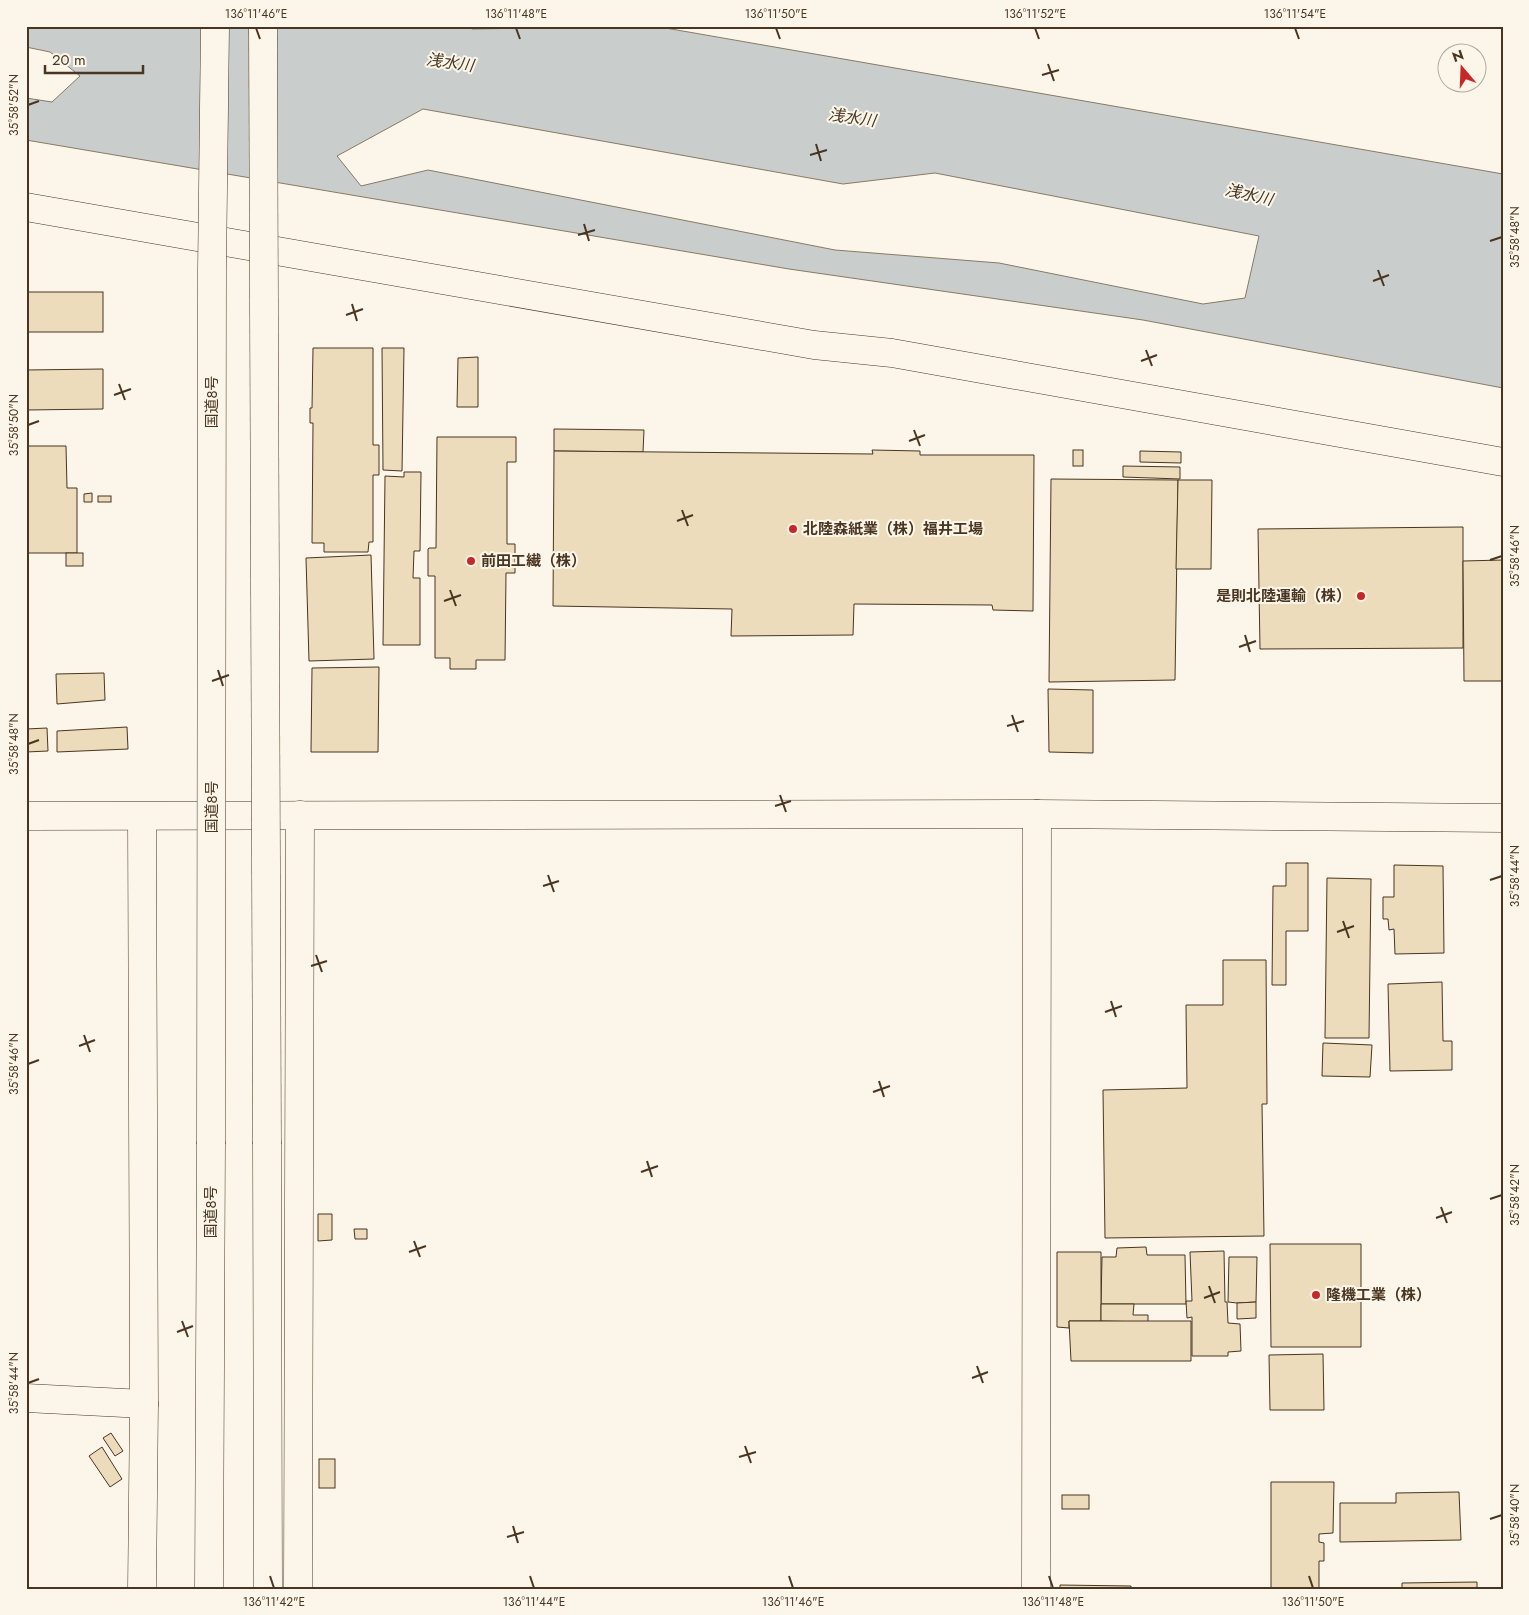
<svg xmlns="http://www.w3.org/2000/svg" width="1529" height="1615" viewBox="0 0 1529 1615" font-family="Jost,'Noto Sans JP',sans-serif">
	<rect width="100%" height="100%" fill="#fbf6e9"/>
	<path fill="#c9cecd" stroke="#887966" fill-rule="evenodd" d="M26,26H468L472,29L654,26L1503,174V388L1143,320L789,269L26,140V98L52,102L80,76L50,52L26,47ZM423,109L843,184L935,173L1259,236L1245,298L1203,304L999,263L835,250L428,170L361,186L337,156Z"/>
	<g fill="#ecdcbc" stroke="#4a3520">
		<rect x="26" y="292" width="77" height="40"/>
		<polygon points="313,348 373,348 373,445 379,445 379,475 373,475 373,542 369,542 368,552 324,552 324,543 312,543 313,423 310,423 310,408 312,408"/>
		<polygon points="382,348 404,348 402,471 383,470"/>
		<polygon points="478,357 478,407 457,407 458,358"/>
		<polygon points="103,369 103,409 26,410 26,370"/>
		<polygon points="554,429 644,430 643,452 554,451"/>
		<polygon points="437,437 516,437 516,462 507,462 507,544 515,544 515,573 506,573 505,660 476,660 476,669 450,669 450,658 435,658 435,576 428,576 428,549 429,548 436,548"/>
		<polygon points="26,446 66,446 67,488 77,488 77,553 26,553"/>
		<polygon points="872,450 920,451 920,455 1034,455 1033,611 993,610 992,605 854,604 853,635 731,636 732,609 553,606 554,451 873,454"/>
		<rect x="1073" y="450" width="10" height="16"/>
		<polygon points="1140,451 1181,452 1181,463 1140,462"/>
		<polygon points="1123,466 1180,467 1180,479 1123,477"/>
		<polygon points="404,472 421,472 420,551 414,551 413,578 420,578 420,645 383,645 385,476 404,477"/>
		<polygon points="1051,479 1178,480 1175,680 1049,682"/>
		<polygon points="1178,480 1212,480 1211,569 1176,569"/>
		<polygon points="92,493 92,502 84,502 84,494"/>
		<rect x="98" y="496" width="13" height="6"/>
		<polygon points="1463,527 1463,648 1260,649 1258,529"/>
		<rect x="66" y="553" width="17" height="13"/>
		<polygon points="371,555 374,659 309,661 306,558"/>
		<polygon points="1503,560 1503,681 1464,681 1463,561"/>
		<polygon points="379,667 378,752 311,752 312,668"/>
		<polygon points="104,673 105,700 57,704 56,674"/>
		<polygon points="1048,689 1093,690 1093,753 1049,752"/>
		<polygon points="127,727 128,749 57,752 57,731"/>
		<polygon points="47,728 48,751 26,752 26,729"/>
		<polygon points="1286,863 1308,863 1308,931 1286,931 1286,985 1272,985 1273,886 1286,886"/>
		<polygon points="1394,865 1443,866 1444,953 1395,954 1394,929 1389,930 1388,919 1383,919 1383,897 1394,897"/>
		<polygon points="1327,878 1371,879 1369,1038 1325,1038"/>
		<polygon points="1223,960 1266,960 1267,1104 1262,1104 1264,1236 1105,1238 1103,1090 1187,1088 1186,1005 1223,1005"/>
		<polygon points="1442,982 1443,1041 1452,1041 1452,1070 1390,1071 1388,984"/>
		<polygon points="1323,1043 1372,1045 1370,1077 1322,1076"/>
		<polygon points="318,1214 332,1214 332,1240 318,1241"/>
		<polygon points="354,1229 367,1229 367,1239 355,1239"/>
		<polygon points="1270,1244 1361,1244 1361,1347 1271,1347"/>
		<polygon points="1146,1247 1147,1255 1185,1255 1186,1304 1101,1304 1102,1257 1116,1257 1117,1248"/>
		<polygon points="1224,1251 1225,1302 1227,1302 1228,1323 1240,1324 1241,1351 1228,1352 1228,1356 1192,1356 1192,1317 1187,1318 1186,1301 1192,1301 1190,1252"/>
		<polygon points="1057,1252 1101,1252 1101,1321 1069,1321 1069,1328 1057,1327"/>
		<polygon points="1229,1257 1257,1257 1256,1302 1237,1303 1228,1302"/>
		<polygon points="1256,1302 1256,1318 1237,1319 1237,1303"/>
		<polygon points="1101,1304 1134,1304 1133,1315 1148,1315 1148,1322 1101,1321"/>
		<polygon points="1069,1321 1191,1321 1191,1361 1071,1361"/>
		<polygon points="1323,1354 1324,1410 1270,1410 1269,1355"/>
		<polygon points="111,1433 123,1451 115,1456 103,1438"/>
		<polygon points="102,1447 122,1479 110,1487 89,1456"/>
		<rect x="319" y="1459" width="16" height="29"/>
		<polygon points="1271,1482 1334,1482 1333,1533 1319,1534 1319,1542 1324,1543 1324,1561 1319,1561 1319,1589 1271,1589"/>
		<polygon points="1459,1492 1461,1540 1340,1542 1340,1503 1396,1503 1396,1493"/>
		<rect x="1062" y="1495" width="27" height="14"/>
		<polygon points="1477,1582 1477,1589 1402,1589 1402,1583"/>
		<polygon points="1060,1585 1131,1586 1131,1589 1060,1589"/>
	</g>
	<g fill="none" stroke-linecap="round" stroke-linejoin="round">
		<defs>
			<g id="minor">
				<polyline points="26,207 814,345 892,353 1503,462"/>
				<polyline points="26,1398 144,1404"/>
				<polyline points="142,1589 144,1404 142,817"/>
				<polyline points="298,1589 300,815"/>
				<polyline points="1036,1589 1037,814"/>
			</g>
			<polyline id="tertiary" points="26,816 1037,814 1503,818"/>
			<g id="trunk">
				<polyline points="267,1144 268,1589"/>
				<polyline points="209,1589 211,1144"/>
			</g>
		</defs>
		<use href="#minor" stroke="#4a3520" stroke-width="29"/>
		<use href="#tertiary" stroke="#4a3520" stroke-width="29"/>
		<use href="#trunk" stroke="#4a3520" stroke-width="29"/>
		<use href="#minor" stroke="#fbf6e9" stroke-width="28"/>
		<use href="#tertiary" stroke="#fbf6e9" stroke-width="28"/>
		<use href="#trunk" stroke="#fbf6e9" stroke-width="28"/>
		<defs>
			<g id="trunk-bridge">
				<polyline points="263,26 267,1144"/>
				<polyline points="211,1144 212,270 215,26"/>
			</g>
		</defs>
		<use href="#trunk-bridge" stroke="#4a3520" stroke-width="29" stroke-linecap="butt"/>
		<use href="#trunk-bridge" stroke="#fbf6e9" stroke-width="28"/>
	</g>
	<path fill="none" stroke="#4a3520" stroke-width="2" d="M256,28L260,39M516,28L520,39M776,28L780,39M1035,28L1039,39M1295,28L1299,39M1048,64L1054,81M1042,75L1059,70M28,105L39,101M816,144L821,161M810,155L827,150M584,224L589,241M578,235L595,230M1490,241L1502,237M1378,270L1384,286M1373,281L1389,275M352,304L357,321M346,315L363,309M1146,350L1152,366M1141,361L1157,355M119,384L125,400M114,395L131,389M28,425L39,421M914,430L920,446M909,441L925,435M682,510L688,526M677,521L693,515M1490,560L1502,556M450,590L456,606M444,601L461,595M1245,635L1250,652M1239,647L1256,641M218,670L223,686M212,681L229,675M1012,715L1018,732M1007,726L1024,721M28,744L39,740M780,795L786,812M775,806L791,801M548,875L554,892M1490,880L1502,876M543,886L559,881M1343,921L1349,938M1337,932L1354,926M316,955L322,972M311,966L327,961M1111,1001L1116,1017M1105,1012L1122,1006M84,1035L90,1052M79,1046L95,1040M28,1064L39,1060M879,1081L884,1097M873,1092L890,1086M647,1161L652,1177M641,1172L658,1166M1490,1199L1502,1195M1441,1207L1447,1223M1436,1218L1452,1212M414,1241L420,1257M409,1252L426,1246M1209,1286L1215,1303M1204,1298L1220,1292M182,1321L188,1337M177,1332L193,1326M977,1366L983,1383M972,1378L988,1372M28,1383L39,1379M745,1446L751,1463M739,1457L756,1452M1490,1519L1502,1515M513,1526L518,1543M507,1537L524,1532M270,1576L274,1588M530,1576L534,1588M789,1576L793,1588M1049,1576L1053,1588M1309,1576L1313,1588"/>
	<g fill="#c62828" stroke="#fbf6e9" stroke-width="2">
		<circle cx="793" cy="529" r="5"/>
		<circle cx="471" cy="561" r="5"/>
		<circle cx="1361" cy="596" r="5"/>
		<circle cx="1316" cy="1295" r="5"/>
	</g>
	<g text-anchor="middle" stroke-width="4" stroke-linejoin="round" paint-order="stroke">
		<g font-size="15" fill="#4a3520" stroke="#fbf6e9">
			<text transform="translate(212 402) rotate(-90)" y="5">国道8号</text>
			<text transform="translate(212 807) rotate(-90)" y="5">国道8号</text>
			<text transform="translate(211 1212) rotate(-90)" y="5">国道8号</text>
		</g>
		<g font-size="15" font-weight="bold" fill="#4a3520" stroke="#fbf6e9" text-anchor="start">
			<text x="803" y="534">北陸森紙業（株）福井工場</text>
			<text x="481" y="566">前田工繊（株）</text>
			<text x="1351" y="601" text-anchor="end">是則北陸運輸（株）</text>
			<text x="1326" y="1300">隆機工業（株）</text>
		</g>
		<g font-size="16" font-style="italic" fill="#4a3520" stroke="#fbf6e9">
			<text transform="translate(450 62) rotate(8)" y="6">浅水川</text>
			<text transform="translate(852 117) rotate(8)" y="6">浅水川</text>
			<text transform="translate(1249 194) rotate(13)" y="6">浅水川</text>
		</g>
	</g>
	<rect width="1529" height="1615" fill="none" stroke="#fbf6e9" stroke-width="55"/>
	<g transform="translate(1462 68) rotate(341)"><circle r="24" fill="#fbf6e9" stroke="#b4a999"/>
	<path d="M0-4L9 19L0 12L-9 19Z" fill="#c62828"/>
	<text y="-8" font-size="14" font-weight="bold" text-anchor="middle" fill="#4a3520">N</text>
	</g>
	<path d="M45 65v8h98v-8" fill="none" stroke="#4a3520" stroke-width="2.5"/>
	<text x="52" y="65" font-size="15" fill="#4a3520" stroke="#fbf6e9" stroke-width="4" paint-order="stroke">20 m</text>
	<rect x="28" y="28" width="1474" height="1560" fill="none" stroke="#4a3520" stroke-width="2"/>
	<g font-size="12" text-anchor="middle" fill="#4a3520">
		<text x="256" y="18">136°11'46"E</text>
		<text x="516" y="18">136°11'48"E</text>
		<text x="776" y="18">136°11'50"E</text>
		<text x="1035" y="18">136°11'52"E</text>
		<text x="1295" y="18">136°11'54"E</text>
		<text transform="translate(14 105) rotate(-90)" y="4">35°58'52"N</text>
		<text transform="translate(1515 237) rotate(-90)" y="4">35°58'48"N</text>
		<text transform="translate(14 425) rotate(-90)" y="4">35°58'50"N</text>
		<text transform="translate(1515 556) rotate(-90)" y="4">35°58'46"N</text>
		<text transform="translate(14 744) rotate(-90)" y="4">35°58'48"N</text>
		<text transform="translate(1515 876) rotate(-90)" y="4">35°58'44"N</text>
		<text transform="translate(14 1064) rotate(-90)" y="4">35°58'46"N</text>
		<text transform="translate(1515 1195) rotate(-90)" y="4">35°58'42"N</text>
		<text transform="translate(14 1383) rotate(-90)" y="4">35°58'44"N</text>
		<text transform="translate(1515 1515) rotate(-90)" y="4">35°58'40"N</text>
		<text x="274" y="1606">136°11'42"E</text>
		<text x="534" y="1606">136°11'44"E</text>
		<text x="793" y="1606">136°11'46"E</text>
		<text x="1053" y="1606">136°11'48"E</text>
		<text x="1313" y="1606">136°11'50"E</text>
	</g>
</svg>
